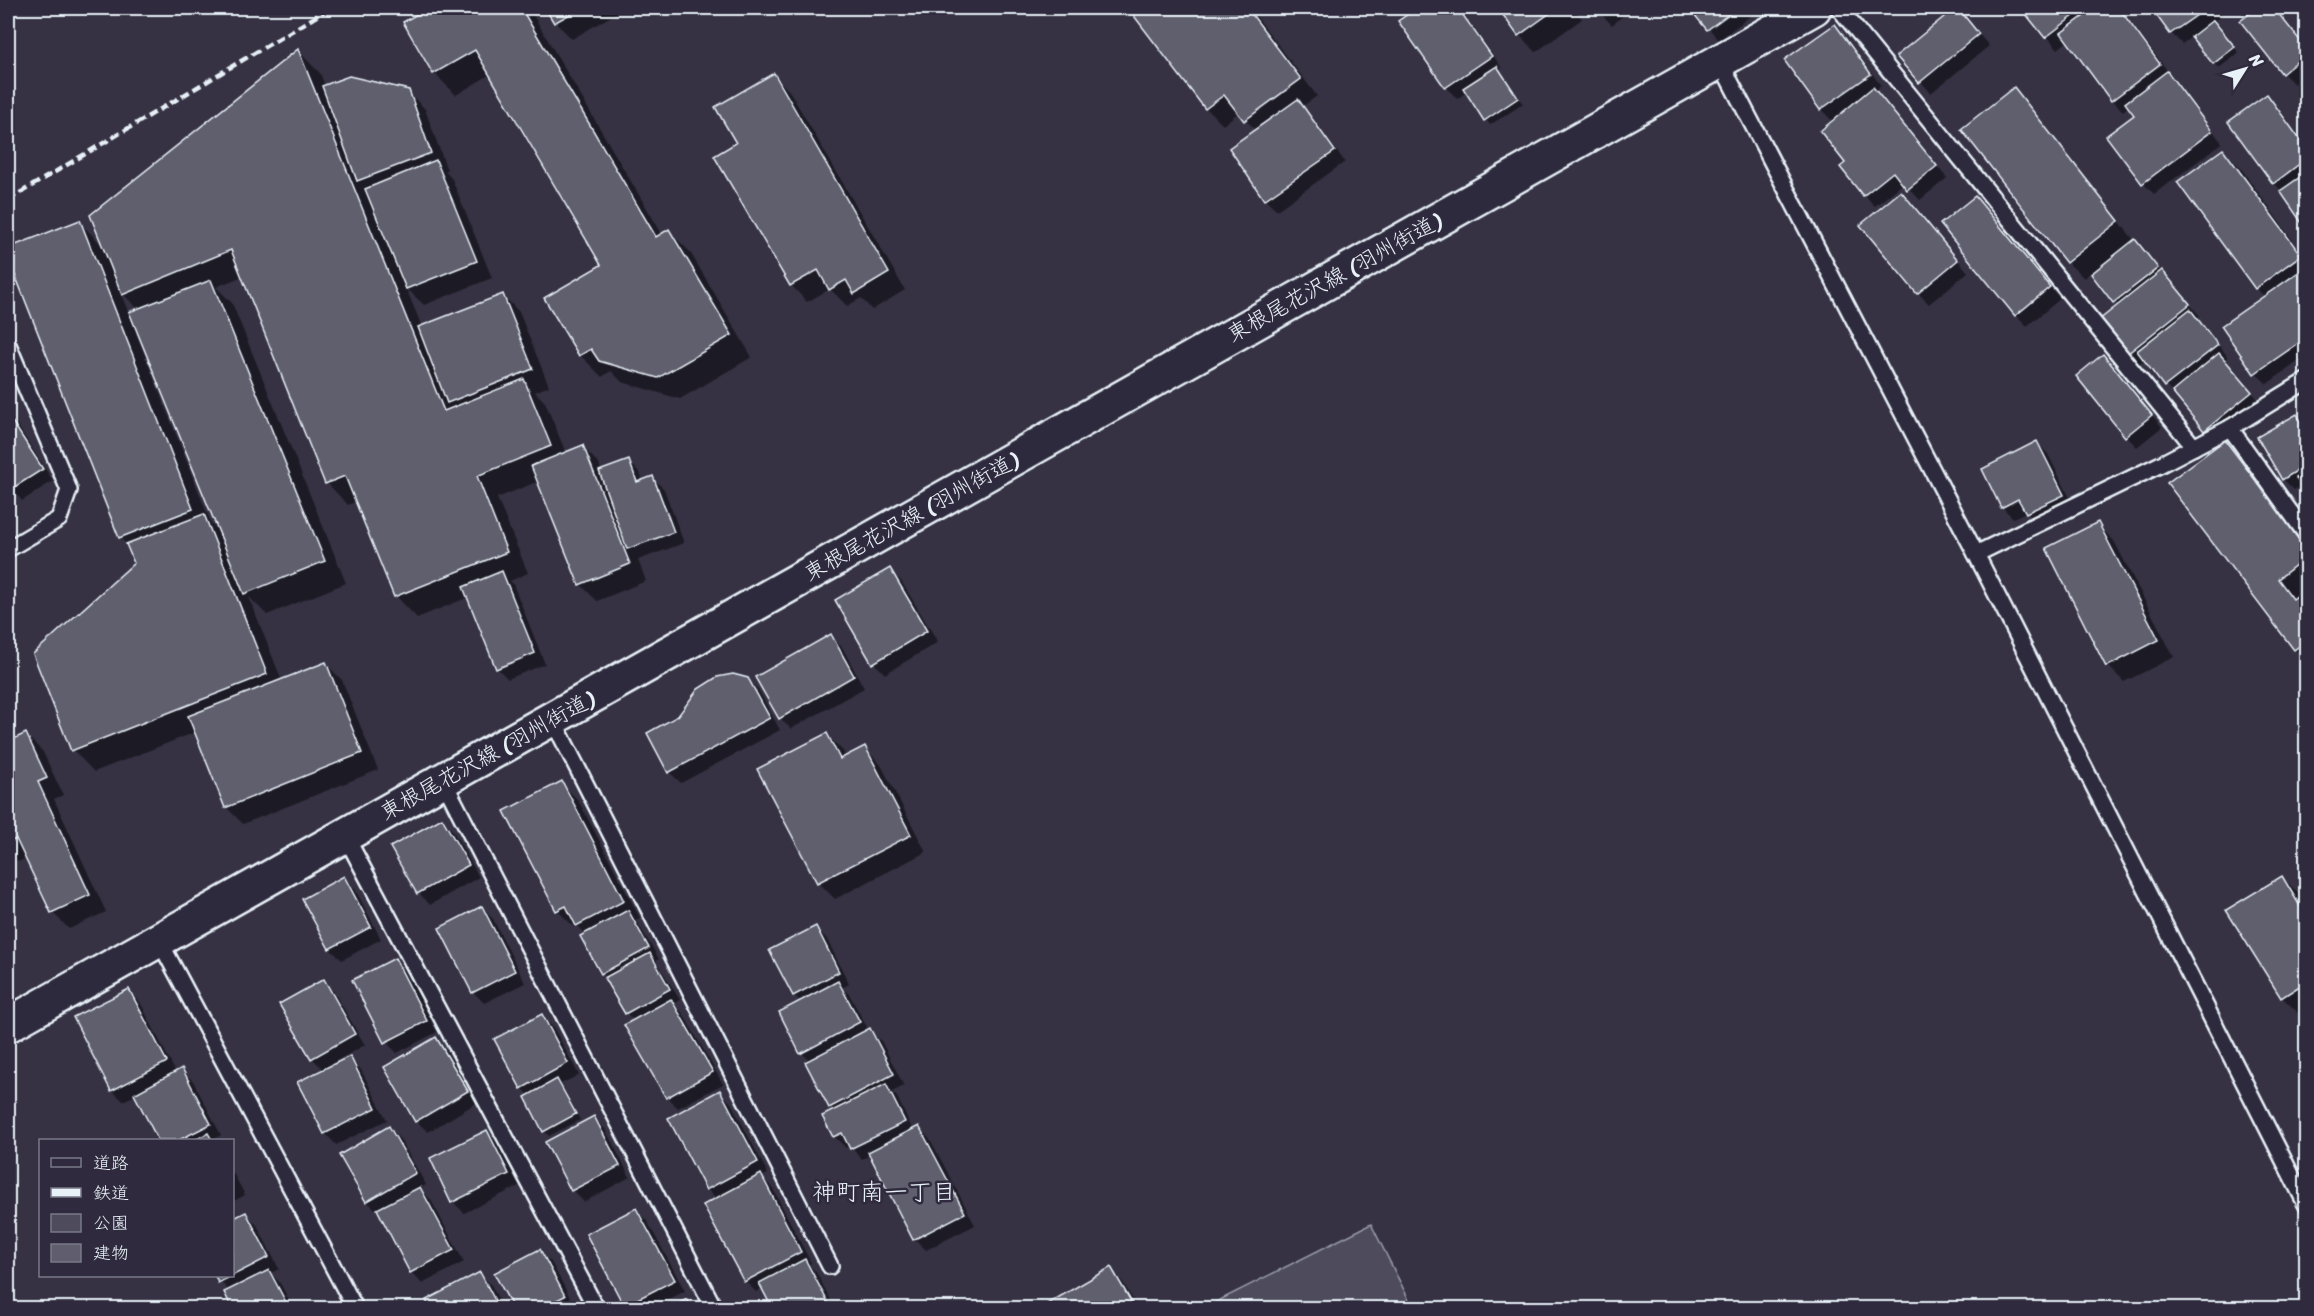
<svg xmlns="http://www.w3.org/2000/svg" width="2314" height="1316" viewBox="0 0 2314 1316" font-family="Sriracha,'Klee One',sans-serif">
	<rect width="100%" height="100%" fill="#363244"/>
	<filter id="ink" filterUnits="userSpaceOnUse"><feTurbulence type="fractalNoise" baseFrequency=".0167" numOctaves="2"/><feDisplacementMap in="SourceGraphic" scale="12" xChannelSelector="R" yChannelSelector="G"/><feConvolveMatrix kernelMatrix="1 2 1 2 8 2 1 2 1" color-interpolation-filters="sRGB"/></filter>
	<g filter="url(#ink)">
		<polygon fill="#4d4b5c" stroke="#9a9eaa" stroke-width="1.5" points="1371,1224 1413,1308 1204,1308"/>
		<g fill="#0007" fill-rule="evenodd">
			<polygon points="431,8 529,8 662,234 669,231 690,252 752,357 680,399 622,382 611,371 602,377 580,355 603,265 491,74 456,95 434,73 405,23"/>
			<polygon points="546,8 625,8 572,39 555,22"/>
			<polygon points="1130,8 1250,8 1317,96 1303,106 1345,162 1277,210 1265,199 1256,131 1239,112 1223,125 1206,108"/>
			<polygon points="1420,8 1460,8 1502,68 1499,70 1523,104 1490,125 1467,92 1457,99 1446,87 1400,21"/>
			<polygon points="1499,8 1573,8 1582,19 1536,52 1519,35"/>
			<polygon points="1595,8 1632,8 1612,25"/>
			<polygon points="1691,8 1750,8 1754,13 1719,40"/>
			<polygon points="1957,8 1989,46 1931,93 1898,56"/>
			<polygon points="2023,8 2083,8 2089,14 2098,8 2120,8 2222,143 2154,194 2143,183 2136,115 2129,106 2123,111 2112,100 2068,41 2058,49"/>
			<polygon points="2153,8 2217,8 2222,15 2213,22 2239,53 2219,68 2193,36 2182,44 2171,33"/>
			<polygon points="2236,8 2275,8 2306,48 2306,74 2294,84 2283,73 2247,18"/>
			<polygon points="1835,26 1846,37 1881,86 1874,91 1947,178 1920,200 1904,183 1875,206 1864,195 1847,163 1833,122 1821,109 1786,60"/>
			<path d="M298,51L320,73L325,86L408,92L425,109L447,170L445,171L452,179L492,278L424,305L406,288L422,327L503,295L519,312L549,386L535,392L545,402L566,453L583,447L599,464L602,472L629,462L640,473L643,481L653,478L664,489L684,543L638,560L646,581L597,601L580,584L539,481L497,498L528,573L510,581L513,584L545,664L508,679L497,668L469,597L417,618L396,596L357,501L348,505L327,483L243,276L216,287L232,303L346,583L267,615L249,597L282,681L325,663L342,680L378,770L243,824L226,807L196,732L94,772L73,750L136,564L129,546L120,538L8,250L79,222L104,247ZM120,291L139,310L129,314ZM139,332L220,532L211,523L136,333Z"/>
			<polygon points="774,75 790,92 905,290 872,310 861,298 847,306 830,289 807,302 791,285 738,144"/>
			<polygon points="2014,89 2030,106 2133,239 2200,316 2197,318 2228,357 2224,360 2262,404 2216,441 2166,386 2145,360 2140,364 2101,321 2119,306 2091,272 2084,278 2067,262"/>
			<polygon points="2267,96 2278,107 2306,146 2306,227 2282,191 2274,183"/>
			<polygon points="2223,151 2240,167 2306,259 2306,356 2267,384 2256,373 2223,327 2265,297 2256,288"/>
			<polygon points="1901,193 1968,272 1929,304 1918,293"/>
			<polygon points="1975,198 2060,299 2027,326 2016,315"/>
			<polygon points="2103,356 2162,427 2137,447 2126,436"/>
			<polygon points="8,375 17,388 8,394"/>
			<polygon points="8,414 14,420 53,481 22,501 8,484"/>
			<polygon points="2297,416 2306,425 2306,492 2303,485 2294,490 2283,479"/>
			<polygon points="2225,442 2242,458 2306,544 2306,587 2293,597 2295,599 2306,591 2306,661 2295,649 2169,484"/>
			<polygon points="2037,443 2048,454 2074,506 2038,524 2026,512 2013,518 2002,507"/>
			<polygon points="2097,524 2114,541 2174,657 2124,682 2108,666"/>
			<polygon points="889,570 901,581 938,642 885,674 874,663"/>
			<polygon points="830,636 842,647 864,688 791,729 780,718"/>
			<polygon points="747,679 759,691 780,730 681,783 669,772"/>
			<polygon points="8,728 18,739 26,735 43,752 63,795 54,799 106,912 69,929 52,912 27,858 18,862 8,852"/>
			<polygon points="826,734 843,751 846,758 865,748 881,765 926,852 835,899 818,882"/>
			<polygon points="561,783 578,800 640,918 636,920 659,959 656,961 680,1000 674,1004 682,1012 723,1084 678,1108 667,1097 634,1021 626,1013 607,978 602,973 586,934 577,925 574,927 557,910"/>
			<polygon points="441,820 453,831 479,877 430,905 419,893 392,847"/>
			<polygon points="2282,877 2299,894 2306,907 2306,1009 2299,1014 2282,997"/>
			<polygon points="344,878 355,889 381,939 342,960 330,949 304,899"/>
			<polygon points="482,908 493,919 525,983 484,1003 473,992"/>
			<polygon points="815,928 827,939 849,984 842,988 849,994 869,1031 881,1041 904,1086 892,1092 897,1097 913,1131 919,1128 930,1139 975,1225 926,1250 915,1239 871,1155 862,1159 850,1146 846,1148 834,1136 824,1116 834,1111 830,1107 810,1061 802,1053 801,1002 794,995"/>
			<polygon points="395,960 406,971 437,1032 397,1053 386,1042"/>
			<polygon points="323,981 334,992 365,1045 327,1066 329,1069 350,1058 361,1070 387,1120 336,1145 325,1133 325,1071 312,1058"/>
			<polygon points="128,990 140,1002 176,1073 182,1070 193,1081 221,1135 213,1140 160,1140 136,1095 123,1101 112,1090"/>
			<polygon points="541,1016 553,1027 579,1075 561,1084 580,1120 549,1136 544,1131 530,1096 522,1088"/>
			<polygon points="435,1039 446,1050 478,1102 428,1132 416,1121"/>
			<polygon points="720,1092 731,1103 768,1174 761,1177 772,1187 811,1263 809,1265 816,1272 835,1308 774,1308 763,1288 756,1292 745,1281 717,1199 707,1189"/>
			<polygon points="594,1118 605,1129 630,1177 584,1202 572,1190 547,1142"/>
			<polygon points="389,1128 400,1139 426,1185 420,1188 431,1200 464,1262 422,1284 411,1272 379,1211 378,1212 367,1201"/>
			<polygon points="487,1132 498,1143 519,1186 464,1213 453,1202"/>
			<polygon points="232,1171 245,1195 232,1202"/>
			<polygon points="636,1210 647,1221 685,1291 652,1308 629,1308 625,1305"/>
			<polygon points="246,1214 257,1225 279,1269 271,1273 280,1283 293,1308 234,1308 226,1292 229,1291 216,1276 232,1276"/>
			<polygon points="539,1251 551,1262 575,1307 514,1308 496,1273"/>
			<polygon points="1111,1269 1122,1281 1138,1308 1043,1308"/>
			<polygon points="480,1274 491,1285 503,1308 432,1308 428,1300"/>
		</g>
		<g fill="#605e6e" stroke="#e8f1f8" stroke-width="1.5">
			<polygon points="428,8 521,8 656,237 669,229 732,335 658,378 599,361 591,349 579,356 544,298 601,265 475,50 433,74 403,22"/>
			<polygon points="545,8 581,8 554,23"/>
			<polygon points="1128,8 1247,8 1301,79 1244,121 1224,95 1205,109"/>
			<polygon points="1417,8 1458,8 1492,56 1445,88 1398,21"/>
			<polygon points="1498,8 1557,8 1518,36"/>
			<polygon points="1689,8 1737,8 1707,30"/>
			<polygon points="1955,8 1958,8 1979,34 1919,83 1896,56"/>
			<polygon points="2021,8 2083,8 2083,9 2045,38"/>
			<polygon points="2095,8 2119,8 2160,64 2111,101 2061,33"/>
			<polygon points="2151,8 2207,8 2170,34"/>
			<polygon points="2257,8 2274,8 2306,48 2306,54 2282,74 2240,21"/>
			<polygon points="2213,20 2235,47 2213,64 2191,37"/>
			<polygon points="1835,24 1871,74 1820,110 1784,60"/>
			<polygon points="298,49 444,411 524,379 551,446 477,476 507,552 394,597 345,476 325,484 231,250 122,295 90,215"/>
			<polygon points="1497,66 1518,98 1484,121 1463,88"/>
			<polygon points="2167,71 2212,131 2142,184 2106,136 2134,115 2125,103"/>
			<polygon points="774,73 889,273 854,294 846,280 829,290 818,270 790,286 714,156 736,143 715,107"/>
			<polygon points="349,76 409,90 431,153 357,181 322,86"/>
			<polygon points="1873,87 1937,166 1907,190 1893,172 1863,196 1840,167 1845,163 1820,131"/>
			<polygon points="2014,87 2119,221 2066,263 1961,129"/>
			<polygon points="2267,94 2306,148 2306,159 2273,184 2228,122"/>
			<polygon points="1298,99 1335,151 1264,200 1229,148"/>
			<polygon points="2223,149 2301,255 2255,289 2177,182"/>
			<polygon points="436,160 477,261 406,289 365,189"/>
			<polygon points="2306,173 2306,229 2280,191"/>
			<polygon points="1901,191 1958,260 1917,294 1860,225"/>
			<polygon points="1975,196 2050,287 2015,316 1940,224"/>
			<polygon points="80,220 193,509 119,538 8,257 8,248"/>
			<polygon points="2135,239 2158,268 2113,303 2091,274"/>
			<polygon points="2306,267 2306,338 2254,374 2221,326"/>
			<polygon points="2162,270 2190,304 2127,354 2099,320"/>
			<polygon points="211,280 325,561 244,594 129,312"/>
			<polygon points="503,294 533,369 447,403 418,327"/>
			<polygon points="2190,309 2218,345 2164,387 2137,351"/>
			<polygon points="2219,353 2252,392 2204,431 2172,392"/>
			<polygon points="2103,354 2152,415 2125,437 2076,376"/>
			<polygon points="2297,414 2306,430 2306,465 2282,480 2257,437"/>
			<polygon points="8,415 43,469 10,490 8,487"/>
			<polygon points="2225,440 2306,547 2306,557 2278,579 2293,599 2306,589 2306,641 2294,650 2167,483"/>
			<polygon points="2037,441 2064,495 2026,513 2018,499 2001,508 1982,469"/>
			<polygon points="583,445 630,564 579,585 531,466"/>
			<polygon points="629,460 637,482 653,476 674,532 627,549 599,471"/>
			<polygon points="2306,471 2306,494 2296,478"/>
			<polygon points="204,514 267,674 71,751 33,654 134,563 126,544"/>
			<polygon points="2098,522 2159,640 2106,667 2046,548"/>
			<polygon points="890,568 927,631 872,664 835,600"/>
			<polygon points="502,571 535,653 496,669 463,587"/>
			<polygon points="831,634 854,676 779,719 755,677"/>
			<polygon points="326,662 362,753 225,808 188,716"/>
			<polygon points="733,674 748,678 770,718 668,773 647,733 678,716 698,689 717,677"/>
			<polygon points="26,733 47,778 38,782 90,895 51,913 16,839 8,843 8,734 10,741"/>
			<polygon points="827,733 840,759 865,746 911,835 817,883 757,769"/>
			<polygon points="562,781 624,901 576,926 566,906 556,911 504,811"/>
			<polygon points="442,818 469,865 417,894 390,847"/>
			<polygon points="344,876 371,927 329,949 302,899"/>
			<polygon points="2282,876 2306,916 2306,982 2281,998 2226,910"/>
			<polygon points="482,906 515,971 472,993 439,928"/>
			<polygon points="628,910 649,948 601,974 580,936"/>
			<polygon points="816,926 839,972 793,996 769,950"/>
			<polygon points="650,953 670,989 625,1014 604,978"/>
			<polygon points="395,958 427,1021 384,1043 352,980"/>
			<polygon points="324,979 355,1034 311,1059 279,1004"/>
			<polygon points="838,981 860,1022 800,1054 779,1012"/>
			<polygon points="129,989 167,1062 111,1091 73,1017"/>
			<polygon points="671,999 713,1072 666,1098 624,1025"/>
			<polygon points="542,1014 568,1063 521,1089 494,1039"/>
			<polygon points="870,1028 894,1074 829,1108 805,1062"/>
			<polygon points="436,1037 468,1091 415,1122 384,1067"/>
			<polygon points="350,1056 376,1108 324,1134 297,1082"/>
			<polygon points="182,1068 211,1124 179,1140 158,1140 134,1094"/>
			<polygon points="557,1079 576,1114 543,1132 525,1097"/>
			<polygon points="886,1084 905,1122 850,1149 842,1133 833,1137 822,1116"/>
			<polygon points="720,1090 758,1162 706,1190 668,1118"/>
			<polygon points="594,1116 620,1166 571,1191 545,1142"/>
			<polygon points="389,1126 416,1173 366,1202 339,1155"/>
			<polygon points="919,1126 965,1213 913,1240 868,1152"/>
			<polygon points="487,1130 509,1174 451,1203 430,1158"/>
			<polygon points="208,1133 212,1140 195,1140"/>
			<polygon points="761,1174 801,1252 744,1282 703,1205"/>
			<polygon points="420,1187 454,1250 410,1273 377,1209"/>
			<polygon points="636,1208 675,1280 624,1306 586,1234"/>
			<polygon points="246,1212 269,1257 218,1283 215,1276 232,1276 232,1219"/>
			<polygon points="540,1249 565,1296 541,1308 513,1308 494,1273"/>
			<polygon points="805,1259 831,1308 772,1308 759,1283"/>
			<polygon points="1111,1267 1135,1308 1040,1308"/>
			<polygon points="269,1270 289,1308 232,1308 224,1292"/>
			<polygon points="480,1272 499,1308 430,1308 426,1300"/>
			<polygon points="687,1299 692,1308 670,1308"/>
		</g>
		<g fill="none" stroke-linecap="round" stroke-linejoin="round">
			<defs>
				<g id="service">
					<polyline points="1839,8 2194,447"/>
					<polyline points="1719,60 1976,554 2306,1204"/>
					<polyline points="8,345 69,490 59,519 8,549"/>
					<polyline points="2230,428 2306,534"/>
					<polyline points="1976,554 2159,465 2230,428 2306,381"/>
					<polyline points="552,718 830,1266"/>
					<polyline points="443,780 714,1308"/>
					<polyline points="345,835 596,1308"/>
					<polyline points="159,940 355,1308"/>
				</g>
				<polyline id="secondary" points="8,1025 1814,8"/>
			</defs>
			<use href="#service" stroke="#e8f1f8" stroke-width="20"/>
			<use href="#secondary" stroke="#e8f1f8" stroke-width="38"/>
			<use href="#service" stroke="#2f2a3d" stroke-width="15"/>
			<use href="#secondary" stroke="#2f2a3d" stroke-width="33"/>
			<polyline stroke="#e8f1f8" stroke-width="4.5" stroke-dasharray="9 4.5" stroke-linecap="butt" points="8,200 330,8"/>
		</g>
	</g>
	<g text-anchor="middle" stroke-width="5" stroke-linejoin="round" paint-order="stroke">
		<g font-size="22" fill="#e8f1f8" stroke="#2f2a3d">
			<text transform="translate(1334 277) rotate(-29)" y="8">東根尾花沢線 (羽州街道)</text>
			<text transform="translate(911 516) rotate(-29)" y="8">東根尾花沢線 (羽州街道)</text>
			<text transform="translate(487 755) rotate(-29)" y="8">東根尾花沢線 (羽州街道)</text>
		</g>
		<g font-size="24" fill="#e8f1f8" stroke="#2f2a3d">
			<text x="884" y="1200">神町南一丁目</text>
		</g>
	</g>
	<rect width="2314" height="1316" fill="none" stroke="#2f2a3d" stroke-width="30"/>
	<rect x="15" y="15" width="2284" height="1286" fill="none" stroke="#e8f1f8" stroke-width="2" filter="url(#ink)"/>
	<rect x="39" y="1139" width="195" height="138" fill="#2f2a3d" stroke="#797a88" stroke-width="1.5"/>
	<rect x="51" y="1158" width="30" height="9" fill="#2f2a3d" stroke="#797a88" stroke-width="1.5"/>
	<text x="93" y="1169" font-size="18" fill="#e8f1f8">道路</text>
	<rect x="51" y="1188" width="30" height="9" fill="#e8f1f8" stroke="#797a88" stroke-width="1.5"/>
	<text x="93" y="1199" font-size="18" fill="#e8f1f8">鉄道</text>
	<rect x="51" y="1214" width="30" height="18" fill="#4d4b5c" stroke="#797a88" stroke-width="1.5"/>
	<text x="93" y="1229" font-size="18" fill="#e8f1f8">公園</text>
	<rect x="51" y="1244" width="30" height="18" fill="#605e6e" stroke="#797a88" stroke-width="1.5"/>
	<text x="93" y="1259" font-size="18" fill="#e8f1f8">建物</text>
	<g transform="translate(2245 69) rotate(53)" stroke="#2f2a3d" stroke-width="4.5" paint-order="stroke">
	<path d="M0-4.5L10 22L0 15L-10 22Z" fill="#e8f1f8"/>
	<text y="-9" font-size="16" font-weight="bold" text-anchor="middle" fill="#e8f1f8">N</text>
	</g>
</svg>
